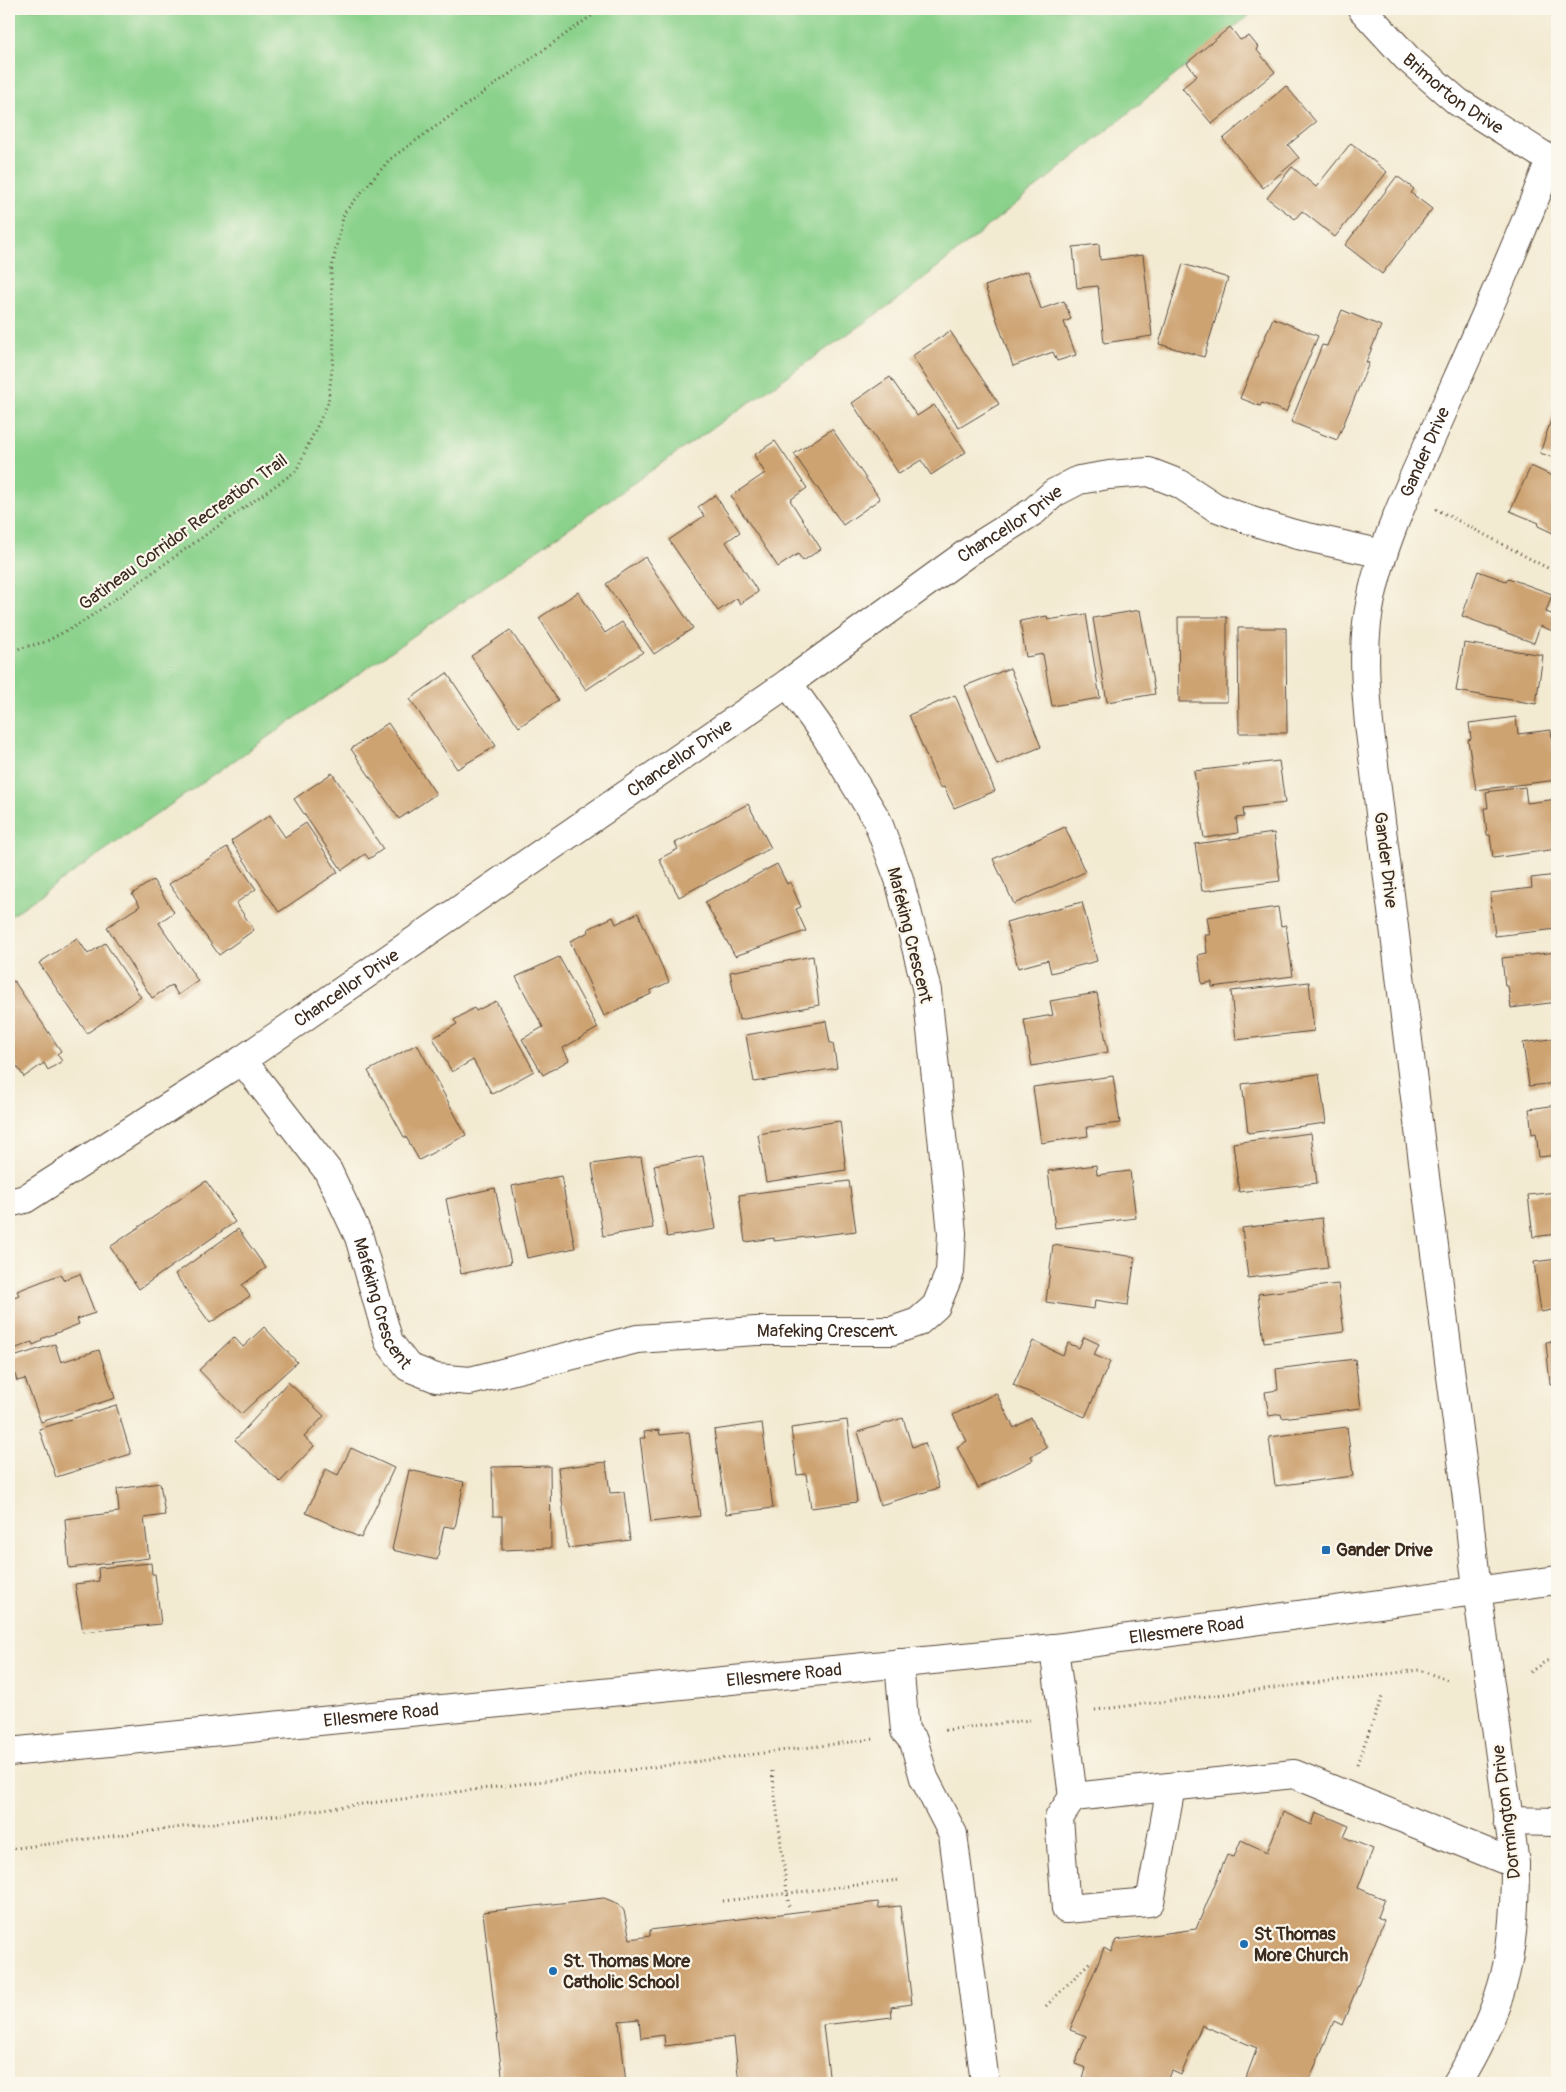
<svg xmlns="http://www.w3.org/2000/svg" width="1566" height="2092" viewBox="0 0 1566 2092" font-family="Pangolin,sans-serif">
	<rect width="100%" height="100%" fill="#fbf7ec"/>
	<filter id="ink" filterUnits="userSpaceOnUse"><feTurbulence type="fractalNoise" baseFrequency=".02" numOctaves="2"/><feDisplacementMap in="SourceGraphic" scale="10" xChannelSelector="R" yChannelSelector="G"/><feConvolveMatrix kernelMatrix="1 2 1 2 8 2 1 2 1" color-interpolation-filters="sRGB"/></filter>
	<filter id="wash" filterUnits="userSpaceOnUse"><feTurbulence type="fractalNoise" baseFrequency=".0096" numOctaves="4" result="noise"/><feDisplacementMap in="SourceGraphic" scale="20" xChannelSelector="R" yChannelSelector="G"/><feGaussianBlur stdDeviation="1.12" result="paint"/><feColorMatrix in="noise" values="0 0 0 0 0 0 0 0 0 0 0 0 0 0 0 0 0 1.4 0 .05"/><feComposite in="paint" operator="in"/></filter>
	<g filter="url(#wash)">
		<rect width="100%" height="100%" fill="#f3ead2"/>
		<polygon fill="#8ad18b" stroke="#627e54" points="9,9 1257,9 898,299 9,917"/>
		<g id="blocks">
			<g fill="#cda372">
				<polygon points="1544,9 1557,9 1557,16"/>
				<polygon points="1230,27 1240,40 1249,36 1258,47 1256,49 1275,72 1212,124 1182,88 1197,76 1187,63"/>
				<polygon points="1286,86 1316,122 1288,145 1299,158 1263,188 1223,139"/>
				<polygon points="1351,143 1387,172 1335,237 1302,211 1295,219 1267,198 1292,167 1316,187"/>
				<polygon points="1397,176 1414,189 1411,193 1432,209 1382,274 1345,245"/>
				<polygon points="1099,244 1100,260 1143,255 1152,336 1104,343 1098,286 1077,288 1073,247"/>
				<polygon points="1183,264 1228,278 1204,357 1159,344"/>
				<polygon points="1028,271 1041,309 1064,301 1071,319 1064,322 1076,355 1057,361 1053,352 1013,366 985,286"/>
				<polygon points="1342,310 1381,326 1366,362 1369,363 1337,440 1291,422 1322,345 1327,346"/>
				<polygon points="1273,318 1318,336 1286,412 1262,403 1260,406 1240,398"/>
				<polygon points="950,331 999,404 959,428 912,356"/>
				<polygon points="890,377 917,416 934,405 966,452 931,475 921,460 899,474 852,403"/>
				<polygon points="1557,402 1557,459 1540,453"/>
				<polygon points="832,429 880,499 843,525 794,454"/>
				<polygon points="775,441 807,488 790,500 821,549 803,561 798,554 778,567 731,496 765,473 754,455"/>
				<polygon points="1531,466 1557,478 1557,535 1538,526 1539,523 1510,511"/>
				<polygon points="715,495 740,532 726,542 758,592 740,604 737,598 718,611 669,540 704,516 698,507"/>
				<polygon points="645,557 693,628 654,654 606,584"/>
				<polygon points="1478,571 1506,581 1508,578 1552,594 1546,612 1557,616 1553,631 1540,626 1534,643 1462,616"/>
				<polygon points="578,592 605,633 622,622 643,652 586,690 539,618"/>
				<polygon points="1140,610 1155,694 1107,702 1093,618"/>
				<polygon points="1086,614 1100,698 1052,706 1043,654 1026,657 1020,621 1047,616 1048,620"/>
				<polygon points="1178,617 1227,617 1227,702 1179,702"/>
				<polygon points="1238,628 1286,628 1287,733 1239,733"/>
				<polygon points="510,630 558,700 519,727 471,656"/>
				<polygon points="1464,643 1543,655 1536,704 1456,691"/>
				<polygon points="1010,668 1041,747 997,765 965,686"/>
				<polygon points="447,673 496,746 457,769 410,699"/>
				<polygon points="955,695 995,791 954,808 944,787 940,788 909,715"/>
				<polygon points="1516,717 1518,734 1551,730 1557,780 1476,790 1468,740 1471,739 1469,723"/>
				<polygon points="388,723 436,794 399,819 351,749"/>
				<polygon points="1279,761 1285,803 1243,808 1244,817 1236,818 1238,833 1204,838 1194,771"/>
				<polygon points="332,773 383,849 369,859 365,854 342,870 294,799"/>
				<polygon points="1525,787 1527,803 1557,799 1557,849 1493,858 1490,835 1487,835 1484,808 1488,808 1486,792"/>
				<polygon points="748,804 771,848 679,897 659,859 678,849 675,843"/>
				<polygon points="270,815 285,837 306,823 338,872 279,912 231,841"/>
				<polygon points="1065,827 1085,872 1014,904 993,859"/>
				<polygon points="1274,833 1280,881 1202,891 1195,844"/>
				<polygon points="227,847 256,889 236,903 254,930 219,955 169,884"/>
				<polygon points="777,864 787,884 790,882 801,907 796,909 806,931 735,956 705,902"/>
				<polygon points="1557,875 1557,929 1495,936 1490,893 1532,888 1531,878"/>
				<polygon points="153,880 174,912 159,923 198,981 178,995 172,985 152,998 107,927 140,906 132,894"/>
				<polygon points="1082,902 1097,961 1051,973 1048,960 1018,968 1006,922"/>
				<polygon points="1278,907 1281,926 1286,925 1293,976 1212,987 1212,982 1202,984 1198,955 1207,953 1205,935 1210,935 1207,917"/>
				<polygon points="638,913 669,982 650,991 651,994 604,1016 570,941 589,932 588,929 613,917 616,924"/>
				<polygon points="77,938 88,954 105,943 141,997 87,1033 39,963"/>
				<polygon points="1557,952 1557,1002 1511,1008 1508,986 1505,986 1502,958"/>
				<polygon points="813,956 819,1005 739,1020 730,972"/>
				<polygon points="559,957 598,1028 563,1048 569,1060 543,1075 522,1039 543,1027 516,977"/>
				<polygon points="14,981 61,1051 57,1054 62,1061 48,1070 44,1063 24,1077 9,1054 9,984"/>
				<polygon points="1309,982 1314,1031 1236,1040 1231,991"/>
				<polygon points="1097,993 1108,1052 1032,1066 1024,1020 1053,1015 1050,1001"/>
				<polygon points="496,1001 534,1071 492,1094 473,1060 452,1072 433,1038 457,1024 454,1020 474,1008 476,1011"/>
				<polygon points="826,1021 830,1043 833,1043 837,1068 754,1082 746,1035"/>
				<polygon points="1557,1038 1557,1083 1529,1086 1523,1043"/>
				<polygon points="417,1044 466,1135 419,1160 406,1137 404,1137 368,1071"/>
				<polygon points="1319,1074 1326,1123 1248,1133 1242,1084"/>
				<polygon points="1113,1076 1120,1123 1087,1127 1088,1136 1041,1143 1033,1087"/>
				<polygon points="1557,1105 1557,1155 1539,1157 1536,1133 1532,1134 1529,1109"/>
				<polygon points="840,1121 846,1170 766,1182 758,1134"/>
				<polygon points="1311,1133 1317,1183 1239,1192 1233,1143"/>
				<polygon points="703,1156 716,1229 667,1237 654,1165"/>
				<polygon points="641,1157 653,1228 603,1236 592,1164"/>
				<polygon points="1096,1165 1097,1175 1130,1171 1136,1218 1055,1228 1048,1171"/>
				<polygon points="561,1176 575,1248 527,1258 512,1186"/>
				<polygon points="206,1181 235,1222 139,1289 110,1247"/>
				<polygon points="849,1181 856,1231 774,1241 774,1238 745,1242 739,1195"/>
				<polygon points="495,1188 511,1263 461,1274 446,1199"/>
				<polygon points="1557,1192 1557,1234 1533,1237 1528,1195"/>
				<polygon points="1322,1218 1328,1268 1248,1278 1242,1228"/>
				<polygon points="238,1229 266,1268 242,1285 250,1296 210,1323 175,1274"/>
				<polygon points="1053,1245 1135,1257 1128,1305 1095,1300 1094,1309 1046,1302"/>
				<polygon points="1557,1259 1557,1309 1541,1312 1534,1262"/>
				<polygon points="61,1274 63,1280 80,1274 95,1313 77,1319 79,1324 41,1339 42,1341 33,1345 32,1342 9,1351 9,1299 19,1295 17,1291"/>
				<polygon points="1338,1284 1344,1332 1264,1342 1258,1294"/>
				<polygon points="264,1327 297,1362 241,1414 199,1370 234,1337 243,1347"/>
				<polygon points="1084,1337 1099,1344 1094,1355 1110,1362 1085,1417 1013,1385 1033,1341 1063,1355 1068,1343 1079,1348"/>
				<polygon points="1557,1341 1557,1384 1550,1385 1546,1342"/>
				<polygon points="55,1344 61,1362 99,1350 115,1398 41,1422 25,1379 17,1381 10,1358"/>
				<polygon points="1355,1359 1361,1408 1282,1418 1281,1414 1269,1416 1265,1392 1278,1390 1276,1369"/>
				<polygon points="288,1382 324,1416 304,1437 314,1446 280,1482 235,1440"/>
				<polygon points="996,1393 1014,1428 1031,1418 1047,1448 1031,1456 1033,1460 978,1488 957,1447 967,1441 953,1415"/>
				<polygon points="116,1405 131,1454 56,1477 39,1429"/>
				<polygon points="903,1418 912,1447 925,1443 939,1488 880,1505 858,1432"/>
				<polygon points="847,1420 857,1502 811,1508 806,1474 797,1475 791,1428"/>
				<polygon points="762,1423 773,1508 726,1514 714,1430"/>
				<polygon points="1347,1427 1353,1476 1275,1486 1269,1437"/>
				<polygon points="659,1430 660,1435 689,1432 700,1516 651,1522 640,1438 645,1438 644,1432"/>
				<polygon points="351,1448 394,1468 361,1538 306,1513 326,1469 338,1475"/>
				<polygon points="606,1462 610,1493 624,1492 630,1540 568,1548 558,1468"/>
				<polygon points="550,1466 551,1548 502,1550 502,1516 493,1516 492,1467"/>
				<polygon points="409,1470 464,1482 455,1528 444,1526 437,1560 392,1550"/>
				<polygon points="160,1483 165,1515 144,1518 149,1558 69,1568 65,1519 119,1512 117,1489"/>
				<polygon points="151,1563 152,1574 155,1574 161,1624 83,1632 75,1584 99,1581 98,1568"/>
				<polygon points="1283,1812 1312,1825 1316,1812 1349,1826 1344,1837 1373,1849 1358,1888 1384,1899 1377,1917 1384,1920 1342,2025 1334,2021 1308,2083 1244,2083 1257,2048 1202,2025 1181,2075 1172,2071 1167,2083 1082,2083 1086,2068 1075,2064 1086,2036 1070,2030 1104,1948 1111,1952 1116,1940 1196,1929 1227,1855 1234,1857 1241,1840 1267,1852"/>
				<polygon points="604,1898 619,1904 624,1911 630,1939 650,1936 650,1930 878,1902 879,1908 900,1906 912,2004 891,2007 892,2017 823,2025 830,2083 739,2083 734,2037 665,2046 664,2035 641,2038 639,2019 619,2021 626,2083 503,2083 483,1912"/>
			</g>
		</g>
	</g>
	<g filter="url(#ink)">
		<use href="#blocks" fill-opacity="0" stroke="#574739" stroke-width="1"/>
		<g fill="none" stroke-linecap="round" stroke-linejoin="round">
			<defs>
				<g id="minor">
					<path id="s1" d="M1362,9L1407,58L1458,102L1557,164"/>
					<path id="s2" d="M242,1060L328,1171L359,1237L389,1342L408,1367L436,1378L470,1381L637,1339L756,1331H892L918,1322L936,1306L950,1272L952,1233L927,991L899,879L877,820L825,735L788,683"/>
					<path id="s3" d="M9,1203L25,1199L242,1060L788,683L970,551L1034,511L1054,493L1079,480L1109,475L1149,472L1180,484L1215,507L1252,521L1294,534L1383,554"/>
					<polyline points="1054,1648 1073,1797 1294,1774 1515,1864"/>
					<polyline points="899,1663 905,1731 914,1742 924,1778 953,1834 985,2083"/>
					<polyline points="1073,1797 1059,1818 1066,1909 1150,1902 1171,1787"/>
					<polyline points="1508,1821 1557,1822"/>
					<path id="s4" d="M1457,2083C1474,2056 1493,2017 1502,1986C1513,1950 1515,1901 1515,1864L1477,1590L1467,1499L1421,1146L1369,724C1366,690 1363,657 1367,623C1376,554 1408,490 1436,427C1475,339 1515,251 1550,160"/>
				</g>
				<g id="major">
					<path id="s5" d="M9,1752L1054,1648L1557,1580"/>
				</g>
			</defs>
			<use href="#minor" stroke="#574739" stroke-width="30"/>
			<use href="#major" stroke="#574739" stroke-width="30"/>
			<g stroke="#574739" stroke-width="3" stroke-dasharray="1 4" stroke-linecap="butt">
				<polyline points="1436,509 1557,573"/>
				<polyline points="9,651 45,642 81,623 296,471 328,403 334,352 331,272 344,213 390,159 601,9"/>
				<polyline points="1530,1672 1546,1661 1557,1659"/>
				<polyline points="1095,1710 1419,1670 1448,1680"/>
				<polyline points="945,1730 1030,1720"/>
				<polyline points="1357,1764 1382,1697"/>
				<polyline points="772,1771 789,1908"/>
				<polyline points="9,1849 874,1739"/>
				<polyline points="723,1901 899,1880"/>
				<polyline points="1046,2006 1090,1962"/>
			</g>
			<use href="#minor" stroke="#fff" stroke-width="28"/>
			<use href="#major" stroke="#fff" stroke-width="28"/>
		</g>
	</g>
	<g fill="#1f6fb2" stroke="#fbf7ec" stroke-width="2">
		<rect x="1321" y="1545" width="10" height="10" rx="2.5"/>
		<circle cx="1244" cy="1944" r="5"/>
		<circle cx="553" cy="1971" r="5"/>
	</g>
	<g text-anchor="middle" stroke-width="4.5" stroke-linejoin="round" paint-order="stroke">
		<g font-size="18" fill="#3b2a1e" stroke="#fbf7ec">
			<text dy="6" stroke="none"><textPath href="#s1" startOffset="125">Brimorton Drive</textPath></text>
			<text dy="6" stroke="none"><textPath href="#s4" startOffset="1662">Gander Drive</textPath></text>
			<text dy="6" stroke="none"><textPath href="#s3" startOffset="1211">Chancellor Drive</textPath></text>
			<text transform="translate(183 532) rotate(-36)" y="6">Gatineau Corridor Recreation Trail</text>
			<text dy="6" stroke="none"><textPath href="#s3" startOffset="806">Chancellor Drive</textPath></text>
			<text transform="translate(1386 860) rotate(83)" y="6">Gander Drive</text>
			<text transform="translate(910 935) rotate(76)" y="6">Mafeking Crescent</text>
			<text dy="6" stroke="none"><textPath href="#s3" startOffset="401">Chancellor Drive</textPath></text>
			<text dy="6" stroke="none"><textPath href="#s2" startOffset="284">Mafeking Crescent</textPath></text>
			<text dy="6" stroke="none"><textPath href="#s2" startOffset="780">Mafeking Crescent</textPath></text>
			<text dy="6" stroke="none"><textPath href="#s5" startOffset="1184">Ellesmere Road</textPath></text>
			<text dy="6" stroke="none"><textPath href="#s5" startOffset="779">Ellesmere Road</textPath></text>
			<text dy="6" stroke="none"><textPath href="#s5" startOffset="374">Ellesmere Road</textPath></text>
			<text transform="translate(1506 1812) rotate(-97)" y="6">Dormington Drive</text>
		</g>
		<g font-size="18" font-weight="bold" fill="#3b2a1e" stroke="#fbf7ec" text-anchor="start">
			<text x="1336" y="1556">Gander Drive</text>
			<text x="1254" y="1940">St Thomas<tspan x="1254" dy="21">More Church</tspan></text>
			<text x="563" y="1967">St. Thomas More<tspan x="563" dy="21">Catholic School</tspan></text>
		</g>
	</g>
	<rect width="1566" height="2092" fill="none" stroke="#fbf7ec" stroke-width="30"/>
</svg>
